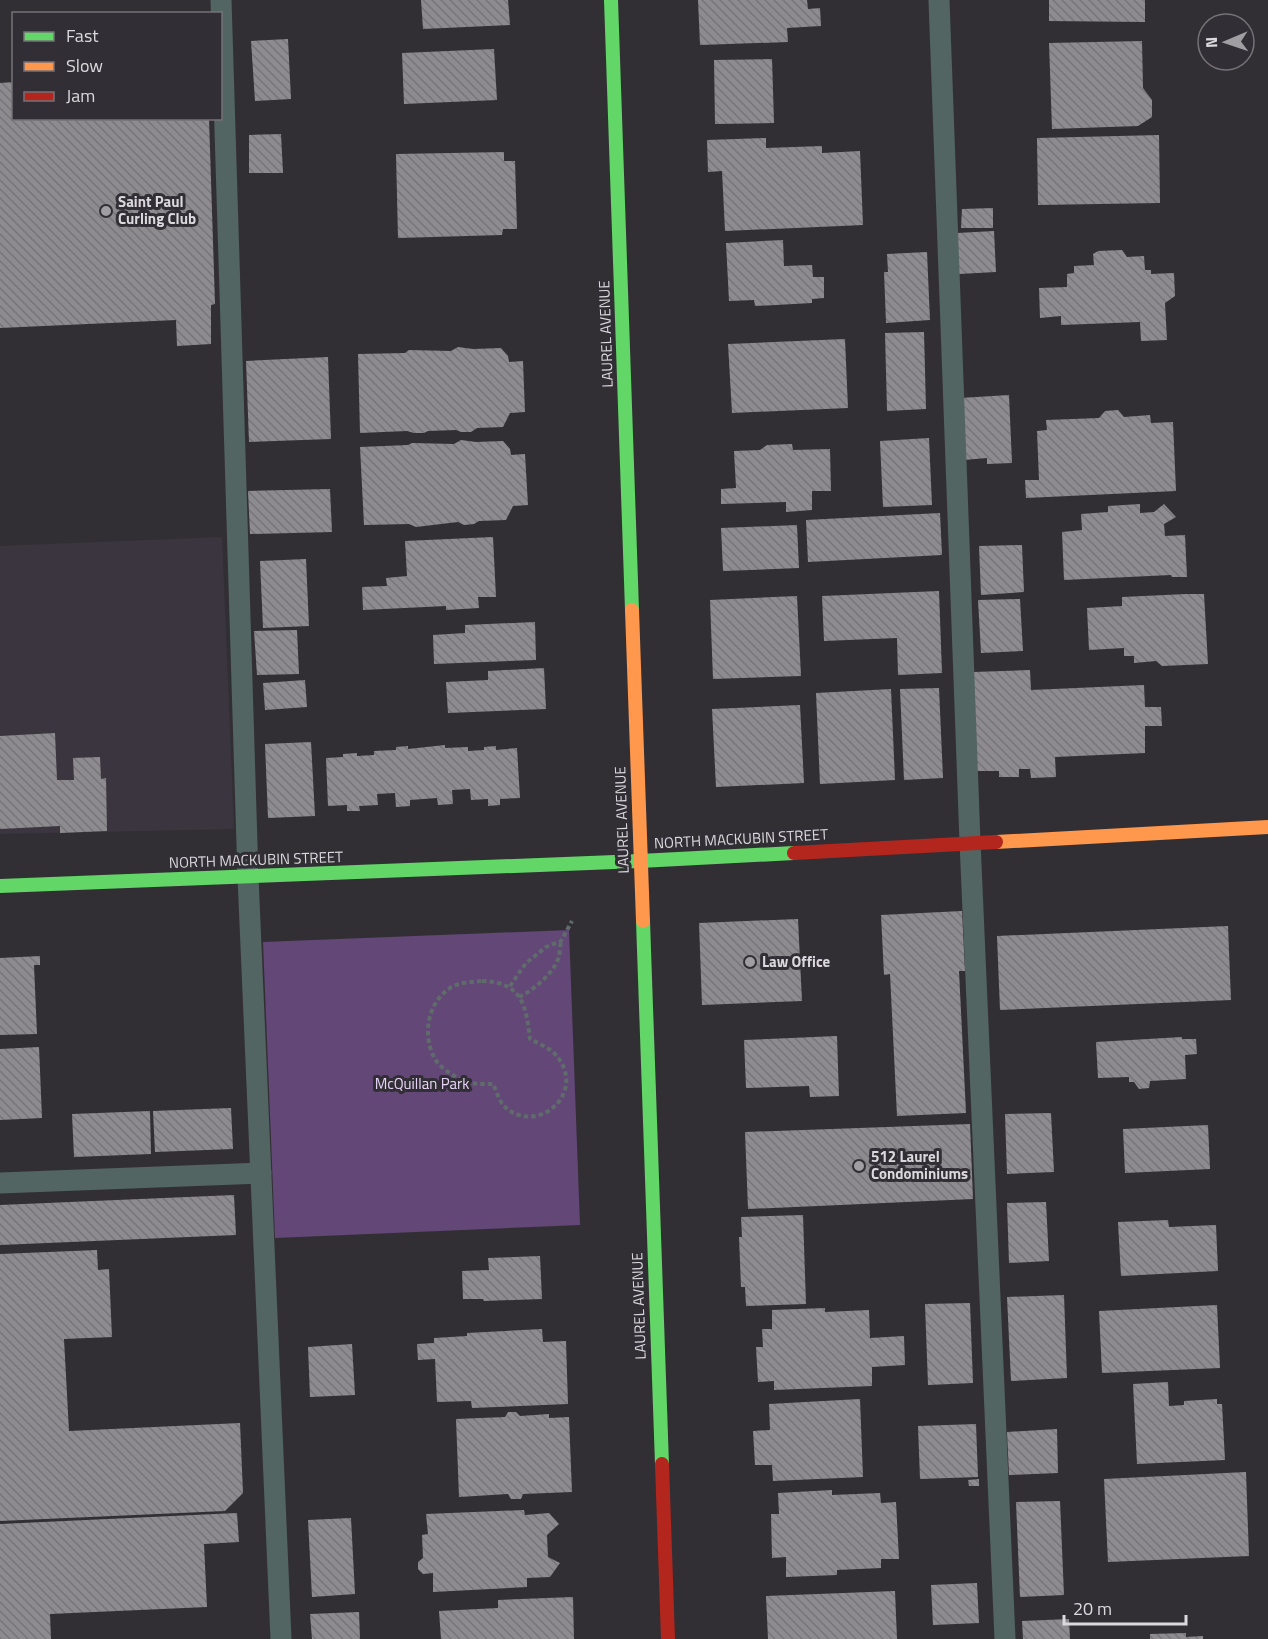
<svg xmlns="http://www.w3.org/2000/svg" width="1268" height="1639" viewBox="0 0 1268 1639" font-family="'Titillium Web',sans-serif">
	<defs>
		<pattern id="building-back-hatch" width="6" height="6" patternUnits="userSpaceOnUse" patternTransform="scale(1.5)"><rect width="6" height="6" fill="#8d8b8f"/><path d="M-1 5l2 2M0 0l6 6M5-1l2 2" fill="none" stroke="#767578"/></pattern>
	</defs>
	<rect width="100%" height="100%" fill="#322f34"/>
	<polygon fill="#3b3540" points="222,537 234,829 0,834 0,546"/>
	<polygon fill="#624777" points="569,930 580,1225 275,1238 263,942"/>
	<g fill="url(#building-back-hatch)">
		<polygon points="421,0 508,0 510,25 423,29"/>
		<polygon points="698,0 807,0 808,9 820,8 821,26 787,28 788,42 700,45"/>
		<polygon points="1049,0 1145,0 1145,22 1049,21"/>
		<polygon points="288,39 291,99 255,101 251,41"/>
		<polygon points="1142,41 1143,88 1152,100 1152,117 1138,126 1052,129 1049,43"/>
		<polygon points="494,49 497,100 404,104 402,53"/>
		<polygon points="772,59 774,123 715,124 714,60"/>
		<polygon points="14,82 14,118 209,118 215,304 211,305 211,344 177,346 176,320 0,328 0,83"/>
		<polygon points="281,134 283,173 249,173 249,135"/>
		<polygon points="1159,135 1160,203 1038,205 1037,138"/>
		<polygon points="766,138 766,148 822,146 822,153 860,151 863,225 725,231 722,171 708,172 707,140"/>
		<polygon points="504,152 504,161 515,161 517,229 503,229 502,235 398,238 396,154"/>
		<polygon points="993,208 993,228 961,228 962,209"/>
		<polygon points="994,231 996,272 959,274 957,233"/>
		<polygon points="783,240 784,266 812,265 813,277 824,277 824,298 812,299 812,303 755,306 754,300 729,301 726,243"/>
		<polygon points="1122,250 1127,257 1144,256 1145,270 1151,270 1151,274 1174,273 1175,296 1165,303 1167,340 1141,341 1140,322 1061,325 1061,316 1040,318 1039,288 1067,287 1067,274 1074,273 1074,266 1094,265 1093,254 1098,251"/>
		<polygon points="927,252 930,320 886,323 884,272 888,272 887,254"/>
		<polygon points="924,332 926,409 887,411 885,333"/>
		<polygon points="845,339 848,408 732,413 728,344"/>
		<polygon points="458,347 473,349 501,348 508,356 509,362 523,361 525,412 510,413 503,427 477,428 471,432 461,432 456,430 428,431 424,433 414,433 407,431 360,433 358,354 405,353 409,350 451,351"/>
		<polygon points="328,357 331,439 249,442 246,361"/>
		<polygon points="1009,395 1012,463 987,464 987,458 964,460 960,398"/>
		<polygon points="1118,410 1124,417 1150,415 1151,423 1173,422 1176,491 1026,498 1025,480 1039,480 1037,431 1047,430 1046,420 1099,418 1105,411"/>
		<polygon points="929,438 932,505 883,507 880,441"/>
		<polygon points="461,440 476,442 503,441 510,449 511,455 525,454 528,505 513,506 506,520 479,521 474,524 464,525 458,522 416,527 409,524 364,525 360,447 408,445 412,443 454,444"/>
		<polygon points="792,444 793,450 830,449 831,491 812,491 812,510 786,512 786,502 721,504 721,489 736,488 734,451 760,450 767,445"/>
		<polygon points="330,489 332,532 250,534 248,491"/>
		<polygon points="1140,504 1140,513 1154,512 1164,504 1176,517 1164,524 1165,536 1185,535 1187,577 1172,577 1171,575 1064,580 1062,532 1082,530 1081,514 1108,512 1108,506"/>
		<polygon points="940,513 942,555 808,562 806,520"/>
		<polygon points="797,525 799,568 723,571 721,528"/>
		<polygon points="493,537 496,597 478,597 479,608 446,610 446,606 363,610 362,587 387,586 386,578 407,576 405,541"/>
		<polygon points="1022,545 1024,592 981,595 979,546"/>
		<polygon points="306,559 309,626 263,628 260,561"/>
		<polygon points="939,591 942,673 898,675 897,638 824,641 822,596"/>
		<polygon points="1186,594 1204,594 1208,664 1162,666 1156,661 1134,663 1134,656 1124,656 1124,648 1089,650 1087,608 1122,606 1122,597"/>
		<polygon points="797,596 801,676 713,679 710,600"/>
		<polygon points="1020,599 1023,651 981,653 978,600"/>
		<polygon points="535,622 536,660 434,664 433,635 465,633 465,625"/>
		<polygon points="297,630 299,674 257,675 254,631"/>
		<polygon points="544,668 546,709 448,713 446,682 488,680 488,671"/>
		<polygon points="1030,670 1031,690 1144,685 1145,707 1161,707 1162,726 1145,726 1145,753 1055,757 1056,777 1031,778 1030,769 1019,769 1019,777 999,777 999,771 977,771 973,672"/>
		<polygon points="305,680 307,707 265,710 263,683"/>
		<polygon points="939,688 943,778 904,780 900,689"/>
		<polygon points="891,689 895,780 820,784 816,693"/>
		<polygon points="800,705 804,783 716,787 712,709"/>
		<polygon points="55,733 57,780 74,780 73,758 100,757 101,779 106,778 107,831 60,833 60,826 0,829 0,736"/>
		<polygon points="311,742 315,816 268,818 265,744"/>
		<polygon points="445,745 445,748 468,747 468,751 484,750 484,747 496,746 496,750 517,748 520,798 500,799 500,805 488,806 488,799 471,800 470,789 452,790 453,804 438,805 437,798 410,800 410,806 396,807 395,793 377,794 378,805 359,806 360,811 347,811 347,805 328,806 326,758 343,757 343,754 357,753 357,756 374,755 374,751 396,750 396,747 408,746 408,749"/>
		<polygon points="962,911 965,971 959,971 966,1113 897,1116 890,974 884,975 881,915"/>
		<polygon points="798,919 802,1001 702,1005 699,923"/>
		<polygon points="1228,926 1231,1000 1000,1010 997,936"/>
		<polygon points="40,956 40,965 34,965 37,1034 0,1035 0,958"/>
		<polygon points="837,1036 839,1096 810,1097 809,1086 746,1088 744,1040"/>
		<polygon points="1182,1037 1182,1039 1196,1039 1197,1054 1185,1055 1186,1079 1150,1081 1149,1088 1139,1089 1134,1082 1129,1082 1129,1077 1098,1078 1096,1042"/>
		<polygon points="39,1047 42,1118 0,1120 0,1049"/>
		<polygon points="231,1108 233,1149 155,1152 153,1111"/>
		<polygon points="150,1111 151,1154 74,1157 72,1114"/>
		<polygon points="1051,1113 1054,1172 1007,1174 1005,1114"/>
		<polygon points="970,1124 973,1199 748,1209 745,1132"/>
		<polygon points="1208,1125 1210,1169 1125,1173 1123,1129"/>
		<polygon points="234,1195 236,1235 0,1245 0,1205"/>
		<polygon points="1046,1202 1049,1261 1009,1263 1007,1203"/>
		<polygon points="803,1215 806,1304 746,1306 745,1287 741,1287 739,1237 742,1237 741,1217"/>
		<polygon points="1168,1220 1169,1227 1216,1225 1218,1271 1121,1276 1118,1222"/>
		<polygon points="97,1250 98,1270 109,1269 112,1337 64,1339 69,1431 240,1423 243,1493 225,1511 0,1521 0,1254"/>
		<polygon points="540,1256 542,1299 484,1301 483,1299 463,1299 462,1271 489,1270 488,1258"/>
		<polygon points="1064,1295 1067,1378 1011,1381 1007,1297"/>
		<polygon points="970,1303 973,1383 928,1385 925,1304"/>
		<polygon points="1217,1305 1220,1368 1102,1373 1099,1311"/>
		<polygon points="825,1308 825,1312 869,1310 870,1338 904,1336 905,1365 872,1367 872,1386 774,1390 774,1381 758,1382 756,1347 763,1347 762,1329 772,1329 772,1310"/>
		<polygon points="542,1329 543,1342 566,1341 568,1404 472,1408 471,1401 437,1402 435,1359 418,1360 417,1344 434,1343 434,1338 467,1336 467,1333"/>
		<polygon points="352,1344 355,1395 310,1397 308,1347"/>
		<polygon points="1168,1382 1169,1406 1184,1405 1184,1401 1217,1399 1217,1404 1222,1404 1225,1460 1137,1464 1133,1384"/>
		<polygon points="860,1399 863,1477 773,1481 772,1465 755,1465 753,1431 770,1430 769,1404"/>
		<polygon points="508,1412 516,1412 520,1416 549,1414 549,1418 569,1417 572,1492 523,1494 521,1499 511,1499 508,1494 459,1497 456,1419 505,1417"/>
		<polygon points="976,1424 978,1477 920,1479 918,1426"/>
		<polygon points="1057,1429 1058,1473 1009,1475 1007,1432"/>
		<polygon points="1246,1472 1249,1556 1108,1562 1104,1479"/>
		<polygon points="979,1479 979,1486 969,1486 968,1480"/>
		<polygon points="832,1490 832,1495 880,1493 881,1503 896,1502 899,1559 881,1559 881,1568 837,1570 837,1575 786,1577 786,1557 772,1558 771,1514 779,1514 778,1493"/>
		<polygon points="1060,1501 1064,1595 1020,1597 1016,1502"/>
		<polygon points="524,1510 525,1515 549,1513 559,1524 547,1535 548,1557 560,1563 550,1577 527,1578 527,1587 433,1592 433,1573 423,1574 418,1569 418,1562 423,1558 422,1535 428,1534 426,1514"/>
		<polygon points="237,1513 239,1542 204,1544 207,1607 50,1614 51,1639 0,1639 0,1524"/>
		<polygon points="351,1518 355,1594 312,1597 308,1520"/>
		<polygon points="977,1583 979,1623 933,1625 931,1585"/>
		<polygon points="895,1591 897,1639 768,1639 766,1596"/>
		<polygon points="573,1597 574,1639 441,1639 439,1611 498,1608 498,1600"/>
		<polygon points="359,1612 360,1639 312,1639 310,1614"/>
		<polygon points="1069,1619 1070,1639 1023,1639 1022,1621"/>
		<polygon points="1186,1633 1186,1637 1203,1636 1203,1639 1150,1639 1150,1634"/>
	</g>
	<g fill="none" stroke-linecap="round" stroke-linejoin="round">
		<g stroke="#606b6b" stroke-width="4" stroke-dasharray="4.5 3" stroke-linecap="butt">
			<path d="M482,981C522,982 526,1005 530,1039C538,1043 547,1047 554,1053C591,1091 536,1139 503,1105C499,1100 496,1090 493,1084C484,1084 474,1085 465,1081C455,1077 441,1069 435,1059C422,1036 427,1003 450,988C459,982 472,982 482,981Z"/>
			<polyline points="510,986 526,963 546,947 561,941 572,921"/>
			<path d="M519,997C534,990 555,972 559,956C560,952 560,946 561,942"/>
		</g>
		<g stroke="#526563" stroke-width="21">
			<polyline points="221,0 248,877 281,1639"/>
			<polyline points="939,0 970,842 1005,1639"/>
			<polyline points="0,1183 261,1173"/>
		</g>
		<g stroke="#63d668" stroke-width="14">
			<polyline points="611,0 632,610"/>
			<polyline points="0,886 640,861 794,853"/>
			<polyline points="643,921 662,1464"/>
		</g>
		<g stroke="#ff974d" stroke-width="14">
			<polyline points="632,610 643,921"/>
			<polyline points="996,842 1268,827"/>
		</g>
		<g stroke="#b3261e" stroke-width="14">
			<polyline points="794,853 996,842"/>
			<polyline points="662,1464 668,1639"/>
		</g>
	</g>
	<g fill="#a09ea2" stroke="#322e35" stroke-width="2">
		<circle cx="106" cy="211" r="6"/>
		<circle cx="750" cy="962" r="6"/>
		<circle cx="859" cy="1166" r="6"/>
	</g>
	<g text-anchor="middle" stroke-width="6" stroke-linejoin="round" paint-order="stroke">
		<g font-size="15" font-weight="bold" fill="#dbd9dd" stroke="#322e35" text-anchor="start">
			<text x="118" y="207">Saint Paul<tspan x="118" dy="17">Curling Club</tspan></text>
			<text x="762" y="967">Law Office</text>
			<text x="871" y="1162">512 Laurel<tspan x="871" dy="17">Condominiums</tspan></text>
		</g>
		<g font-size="15" fill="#dbd9dd" stroke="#322e35">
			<text transform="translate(606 334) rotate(-92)" y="5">LAUREL AVENUE</text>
			<text transform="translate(622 820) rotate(-92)" y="5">LAUREL AVENUE</text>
			<text transform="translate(741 839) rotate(-3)" y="5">NORTH MACKUBIN STREET</text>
			<text transform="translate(256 860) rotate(-2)" y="5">NORTH MACKUBIN STREET</text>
			<text transform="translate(639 1306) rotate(-92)" y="5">LAUREL AVENUE</text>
		</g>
		<g font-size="15" fill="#e7d4f8" stroke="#322e35">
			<text x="422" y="1089">McQuillan Park</text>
		</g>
	</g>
	<rect x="12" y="12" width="210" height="108" fill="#322e35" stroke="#767278" stroke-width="1.5"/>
	<rect x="24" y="32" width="30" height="9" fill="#63d668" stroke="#767278" stroke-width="1.5"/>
	<text x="66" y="42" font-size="18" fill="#dbd9dd">Fast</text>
	<rect x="24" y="62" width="30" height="9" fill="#ff974d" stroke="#767278" stroke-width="1.5"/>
	<text x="66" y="72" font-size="18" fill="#dbd9dd">Slow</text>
	<rect x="24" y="92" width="30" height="9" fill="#b3261e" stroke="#767278" stroke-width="1.5"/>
	<text x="66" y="102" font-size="18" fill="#dbd9dd">Jam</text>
	<g transform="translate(1226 42) rotate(268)"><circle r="28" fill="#322e35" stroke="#767278" stroke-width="1.5"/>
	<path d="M0-4.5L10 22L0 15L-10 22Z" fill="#a09ea2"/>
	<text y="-9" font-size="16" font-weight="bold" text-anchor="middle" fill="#dbd9dd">N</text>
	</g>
	<path d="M1064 1615v9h122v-9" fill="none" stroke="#dbd9dd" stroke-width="3"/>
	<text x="1073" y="1615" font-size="18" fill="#dbd9dd" stroke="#322e35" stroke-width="4.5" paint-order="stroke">20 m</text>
</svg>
